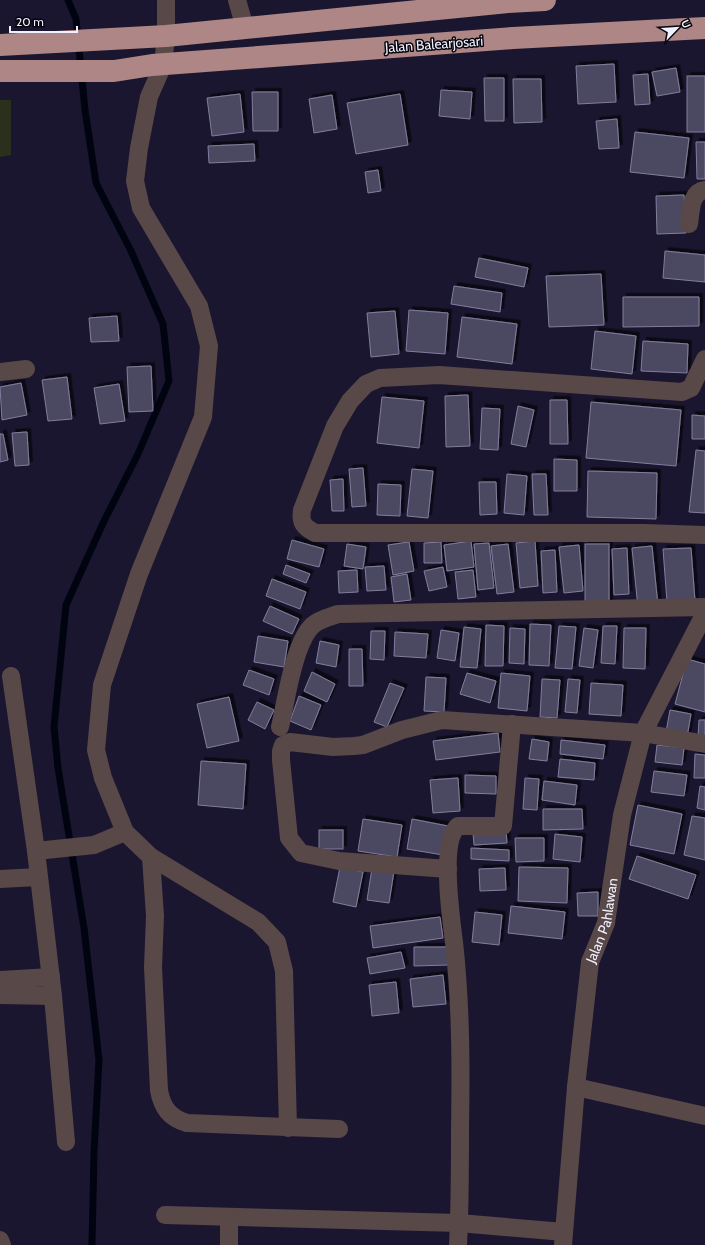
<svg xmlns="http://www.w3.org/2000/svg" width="705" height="1245" viewBox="0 0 705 1245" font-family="Cabin,sans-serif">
	<defs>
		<filter id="shadow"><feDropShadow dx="3.5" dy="-3.5" stdDeviation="0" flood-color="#0009"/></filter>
	</defs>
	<rect width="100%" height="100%" fill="#1b162f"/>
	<polygon fill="#2a301c" points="0,100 11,100 11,155 0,157"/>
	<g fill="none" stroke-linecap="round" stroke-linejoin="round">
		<polyline stroke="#000410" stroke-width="7" points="68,0 76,19 85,110 96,183 131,251 163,324 169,381 138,454 104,521 66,605 54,727 58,768 84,928 99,1060 94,1152 92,1245"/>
	</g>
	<g fill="#4c4962" stroke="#827d9d" filter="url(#shadow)">
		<polygon points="614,64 616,102 578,104 576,66"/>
		<polygon points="676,68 680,92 657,96 652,72"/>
		<polygon points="648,74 650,104 635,105 633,75"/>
		<rect x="687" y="76" width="18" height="56"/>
		<polygon points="484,78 504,78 504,121 485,121"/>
		<polygon points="513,79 541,79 542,122 514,123"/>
		<polygon points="441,90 472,92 470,119 439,116"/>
		<polygon points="252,92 278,92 278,131 253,131"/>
		<polygon points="240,94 244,132 212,136 207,98"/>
		<polygon points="400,94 408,145 356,154 347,103"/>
		<polygon points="332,95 337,129 314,133 309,99"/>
		<polygon points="617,119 619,148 599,149 596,121"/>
		<polygon points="635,132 689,138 684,178 630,172"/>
		<polygon points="696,142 705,142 705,179 697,179"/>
		<polygon points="254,144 255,161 209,163 208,146"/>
		<polygon points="378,170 381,191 368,193 365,172"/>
		<polygon points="684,195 686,233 657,234 656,196"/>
		<polygon points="665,251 705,255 705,282 663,278"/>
		<polygon points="479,258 528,268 524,287 475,277"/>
		<polygon points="601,274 604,325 549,327 546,276"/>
		<polygon points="454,286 502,293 500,312 451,304"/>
		<polygon points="623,297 699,297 699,326 623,327"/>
		<polygon points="409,310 448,313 445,354 406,351"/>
		<polygon points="395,311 399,354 371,357 367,313"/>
		<polygon points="117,316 119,341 91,342 89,318"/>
		<polygon points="462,317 517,324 512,364 457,357"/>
		<polygon points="595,331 636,336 632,374 591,369"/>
		<polygon points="643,341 688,344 687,373 641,371"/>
		<polygon points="151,366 153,411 129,412 127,367"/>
		<polygon points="67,377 72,419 48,421 42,380"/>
		<polygon points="21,383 27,415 2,420 0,387"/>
		<polygon points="119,384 125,421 100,424 94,388"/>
		<polygon points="468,395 470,446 446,447 445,396"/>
		<polygon points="382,397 424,401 419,448 377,443"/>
		<polygon points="550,400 567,400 568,444 550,444"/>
		<polygon points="591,402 681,410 676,466 586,458"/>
		<polygon points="518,406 534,410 526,447 511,444"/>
		<polygon points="482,408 500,409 498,450 480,449"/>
		<polygon points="692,415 705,416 705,439 692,439"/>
		<polygon points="27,432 29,465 15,466 12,433"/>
		<polygon points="0,434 3,434 8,460 0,462"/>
		<polygon points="696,450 705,451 705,513 689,512"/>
		<polygon points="554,459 577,460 577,491 554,491"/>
		<polygon points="363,468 366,506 352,507 349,469"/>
		<polygon points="412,469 433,471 428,518 407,516"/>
		<polygon points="588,471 657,473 656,519 587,517"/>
		<polygon points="507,474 527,476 524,515 504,513"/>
		<polygon points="532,474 546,474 548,515 534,515"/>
		<polygon points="343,479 344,511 332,511 330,480"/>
		<polygon points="479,482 496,482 497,514 480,515"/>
		<polygon points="378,484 401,485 400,516 377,515"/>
		<polygon points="292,540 324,549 319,567 287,559"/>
		<polygon points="471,541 474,567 447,571 444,545"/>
		<polygon points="535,541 538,586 520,588 516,543"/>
		<polygon points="409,542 414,571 393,575 388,545"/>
		<polygon points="441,542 442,563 424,563 424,543"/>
		<polygon points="489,543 494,588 478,590 474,544"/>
		<polygon points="347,544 366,547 363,569 344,566"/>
		<polygon points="508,544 514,592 497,594 491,546"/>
		<rect x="585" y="544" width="24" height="61"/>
		<polygon points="579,545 583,591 564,593 559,547"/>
		<polygon points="652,546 658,606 638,608 632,548"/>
		<polygon points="627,548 629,594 614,595 612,549"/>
		<polygon points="691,548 695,601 667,602 663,549"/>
		<polygon points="555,550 557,592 543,593 541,551"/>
		<polygon points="286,565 310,574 306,583 283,574"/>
		<polygon points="384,566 386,590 367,591 365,567"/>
		<polygon points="443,567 447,587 429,591 424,571"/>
		<polygon points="357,570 358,592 339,593 338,571"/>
		<polygon points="473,570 476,597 458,599 455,572"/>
		<polygon points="407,574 411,600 394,602 391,577"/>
		<polygon points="272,579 306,592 300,609 266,596"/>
		<polygon points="270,606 299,619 292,634 263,621"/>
		<polygon points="530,624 551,625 549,666 529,665"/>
		<polygon points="486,625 504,626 503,666 485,666"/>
		<polygon points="559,626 576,627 572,669 555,668"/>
		<polygon points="603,626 617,626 615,664 601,663"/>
		<polygon points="464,627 481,629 477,668 460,667"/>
		<polygon points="510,628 525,629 524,664 509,663"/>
		<polygon points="584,628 598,630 593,668 579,666"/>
		<polygon points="624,628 646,628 645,669 623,668"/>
		<polygon points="441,630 459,633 455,661 437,658"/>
		<polygon points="371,631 385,631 384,660 370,659"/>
		<polygon points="395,632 428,634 426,658 394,656"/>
		<polygon points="258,636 288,641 284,667 254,662"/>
		<polygon points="320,641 339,645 336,667 316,663"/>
		<polygon points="349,649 362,649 363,686 349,686"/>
		<polygon points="687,659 705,664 705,712 675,704"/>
		<polygon points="249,670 274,679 269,695 243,685"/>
		<polygon points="312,672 335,684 327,702 304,691"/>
		<polygon points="467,673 496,681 490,703 460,694"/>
		<polygon points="501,673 530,676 527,711 498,708"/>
		<polygon points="426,677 446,678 444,712 424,711"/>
		<polygon points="542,679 560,680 557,718 540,717"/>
		<polygon points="568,679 580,680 577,713 565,712"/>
		<polygon points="390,683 404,688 387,727 374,722"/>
		<polygon points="591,683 623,685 621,716 589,714"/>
		<polygon points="299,696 321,705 311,730 290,721"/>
		<polygon points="229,697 239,741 207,748 197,704"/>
		<polygon points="257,702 274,710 265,729 248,720"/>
		<polygon points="670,710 691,714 687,737 666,732"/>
		<polygon points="699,720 705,720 705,737 698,736"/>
		<polygon points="498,733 500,752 436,760 433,741"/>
		<polygon points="532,739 549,742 547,761 529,759"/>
		<polygon points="561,740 605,745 603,759 560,754"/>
		<polygon points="657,745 684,748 682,765 655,762"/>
		<polygon points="695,754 705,755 705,778 694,778"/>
		<polygon points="560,759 595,763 594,780 558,777"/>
		<polygon points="201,761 246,764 243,809 198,805"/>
		<polygon points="654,771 687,775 684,796 651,792"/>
		<polygon points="465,775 496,776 496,794 465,793"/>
		<polygon points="458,778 460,811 433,813 430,780"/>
		<polygon points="525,778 539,779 537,810 523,809"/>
		<polygon points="544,781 577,785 575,805 542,800"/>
		<polygon points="700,786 705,787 705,810 697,808"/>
		<polygon points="638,805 682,814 674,854 630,845"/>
		<polygon points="543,809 582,809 583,829 543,830"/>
		<polygon points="692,816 705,818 705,860 684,855"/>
		<polygon points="363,819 402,825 397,857 358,851"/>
		<polygon points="412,819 448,826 443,855 407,849"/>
		<rect x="319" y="830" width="24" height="19"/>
		<polygon points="506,831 507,843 474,845 473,833"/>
		<polygon points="555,834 582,837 580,862 553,859"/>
		<polygon points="515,838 544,838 544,861 516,862"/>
		<polygon points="471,848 509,850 509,861 471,859"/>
		<polygon points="637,856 696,875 688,899 629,879"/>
		<polygon points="340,867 363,872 356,907 333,902"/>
		<polygon points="519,867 568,868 567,903 518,901"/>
		<polygon points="372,868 394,871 389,903 367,900"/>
		<polygon points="505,868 506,890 480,891 479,869"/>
		<polygon points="598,892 598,916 578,916 577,893"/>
		<polygon points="511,906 565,912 562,939 508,933"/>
		<polygon points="475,912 502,915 499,945 472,942"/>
		<polygon points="440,917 443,938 373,948 370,926"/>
		<polygon points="414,947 449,947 449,965 414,966"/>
		<polygon points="401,952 405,968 370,974 367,958"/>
		<polygon points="443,975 446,1004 413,1007 410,979"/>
		<polygon points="396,982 399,1013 372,1016 369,985"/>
	</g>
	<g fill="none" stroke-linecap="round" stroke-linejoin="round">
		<g stroke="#584848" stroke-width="18">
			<polyline points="166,0 166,36 163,65 149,97 139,148 135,181 141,208 199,306 209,346 203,417 139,574 102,685 96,750 103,778 125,832 151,857 258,922 277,942 284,971 288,1128"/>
			<polyline points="237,0 245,28"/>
			<path d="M689,224C691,212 690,192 705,190"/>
			<path d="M705,359L691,388L682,392L439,375L380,378L366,384L350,401L335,426L302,510C300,523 304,527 315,533H644L705,535"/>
			<polyline points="0,372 26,369"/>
			<polyline points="11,676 36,851"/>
			<path d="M280,727C286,701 294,642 313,625C320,619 330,617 338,614L705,607"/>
			<path d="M151,857L155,916L153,967L159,1090C162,1108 170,1118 187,1123L339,1129"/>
			<polyline points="448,869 339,861 301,853 289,838 281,760 281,751 283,745 290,742 333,747 354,746 363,745 402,730 442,720 643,733 705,744"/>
			<polyline points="0,879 38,877"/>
			<polyline points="0,980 51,977"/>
			<polyline points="0,995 53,996"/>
			<polyline points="576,1087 705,1116"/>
			<polyline points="66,1142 53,996 36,851 94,845 125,832"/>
			<polyline points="165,1215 459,1223 564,1232"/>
			<polyline points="0,1240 2,1245"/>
			<polyline points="229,1245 229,1217"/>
			<path d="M458,1245C460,1207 460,1168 460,1130C461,1067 461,1005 454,942C451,919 440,841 458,826H503L512,724"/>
			<path id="s1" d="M563,1245L576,1087L590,962L606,923L622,815L643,733L705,613"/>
		</g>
		<g stroke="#ad8685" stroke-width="22">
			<polyline points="0,45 166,36 508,2 545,0"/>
			<polyline points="0,71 114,71 152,65 513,38 705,28"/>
		</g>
	</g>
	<g text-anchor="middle" stroke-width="3" stroke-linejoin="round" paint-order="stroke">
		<g font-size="14" fill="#f1f0fe" stroke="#06050e">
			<text transform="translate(434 44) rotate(-4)" y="5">Jalan Balearjosari</text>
			<text dy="5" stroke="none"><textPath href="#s1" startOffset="328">Jalan Pahlawan</textPath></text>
		</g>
	</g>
	<g transform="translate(677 28) rotate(65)" stroke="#06050e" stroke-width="3" paint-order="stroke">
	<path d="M0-3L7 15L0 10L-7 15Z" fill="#f1f0fe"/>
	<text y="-6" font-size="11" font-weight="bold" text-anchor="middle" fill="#f1f0fe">U</text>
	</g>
	<path d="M10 26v6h67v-6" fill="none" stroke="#f1f0fe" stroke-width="2"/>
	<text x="16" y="26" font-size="12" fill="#f1f0fe" stroke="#06050e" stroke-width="3" paint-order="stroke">20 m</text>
</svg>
